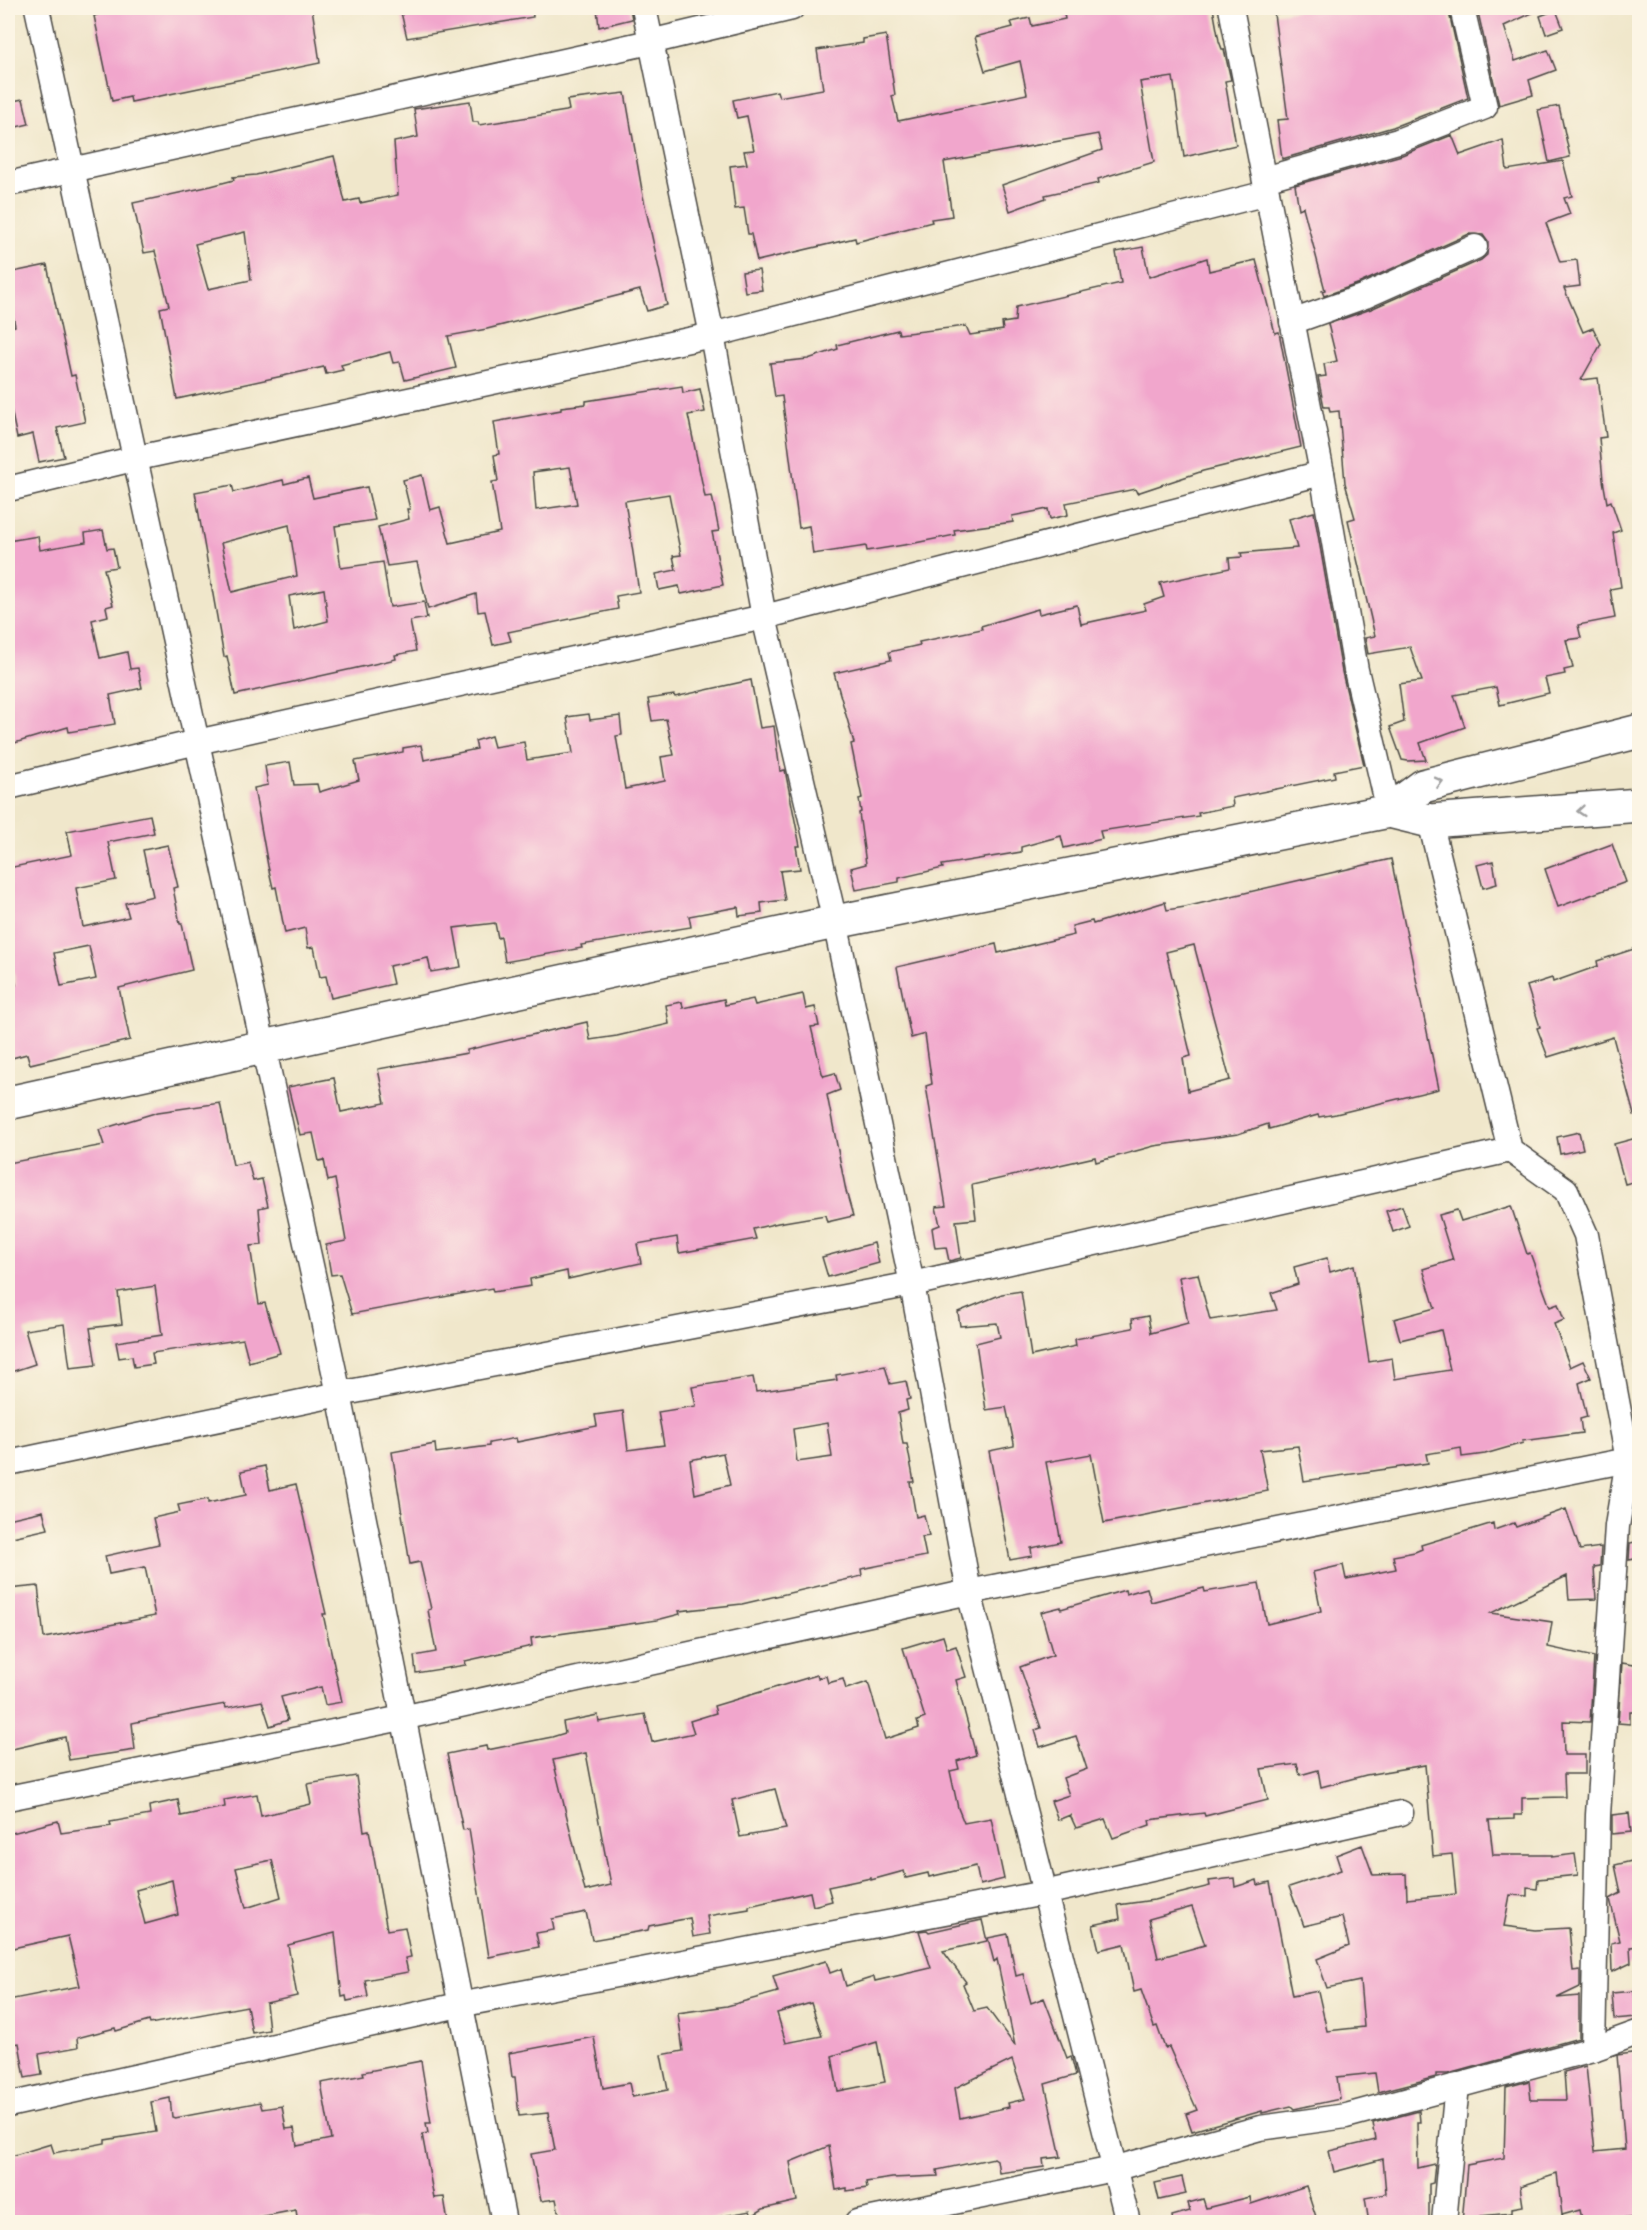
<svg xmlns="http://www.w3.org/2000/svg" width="1647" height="2230" viewBox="0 0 1647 2230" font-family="Cardo,serif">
	<rect width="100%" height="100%" fill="#fcf5e5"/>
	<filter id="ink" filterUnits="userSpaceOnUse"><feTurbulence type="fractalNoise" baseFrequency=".0167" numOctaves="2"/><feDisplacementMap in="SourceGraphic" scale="12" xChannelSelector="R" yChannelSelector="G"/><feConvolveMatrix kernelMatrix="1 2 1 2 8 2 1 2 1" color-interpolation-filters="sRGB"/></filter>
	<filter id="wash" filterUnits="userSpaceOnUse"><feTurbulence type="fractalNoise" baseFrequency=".008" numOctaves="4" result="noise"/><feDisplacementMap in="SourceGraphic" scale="24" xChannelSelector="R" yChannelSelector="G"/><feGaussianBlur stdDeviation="1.35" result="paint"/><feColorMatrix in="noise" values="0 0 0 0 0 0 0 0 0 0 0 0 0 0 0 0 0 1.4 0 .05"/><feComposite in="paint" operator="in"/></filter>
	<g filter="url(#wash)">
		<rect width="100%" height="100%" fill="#f0e7cb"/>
		<g id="blocks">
			<g fill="#f1a6cc" fill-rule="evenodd">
				<polygon points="96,8 312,8 320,63 131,102 130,97 112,101 94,16 97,15"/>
				<polygon points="400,8 532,8 533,17 407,38"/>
				<polygon points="597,8 630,8 632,19 599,27"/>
				<polygon points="1063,8 1213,8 1219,41 1222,49 1224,49 1231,80 1225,81 1236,145 1184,157 1173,77 1140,82 1154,162 1098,179 1099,183 1045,195 1046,198 1010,211 1002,185 1102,150 1098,134 949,161 944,162 952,216 931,219 932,222 856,242 855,238 757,261 751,234 748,234 744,208 735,209 730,166 747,164 744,151 754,150 747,116 737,118 733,100 777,91 779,97 823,89 817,50 863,43 863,39 886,35 895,95 892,96 898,121 1027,94 1020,61 985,71 975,37 1013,27 1011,22 1030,18 1032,26 1065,19"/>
				<polygon points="1311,8 1448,8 1468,98 1393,127 1282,159 1277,120 1288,119 1274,14"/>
				<polygon points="1477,8 1543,8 1504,26 1515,61 1548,50 1556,70 1529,80 1533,95 1499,105"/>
				<polygon points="1556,10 1563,28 1546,34 1540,16"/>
				<path d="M625,93L643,196L667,305L647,311L640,290L487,329L448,336L456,368L405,380L400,362L393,363L390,352L341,365L343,370L326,374L324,367L177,399L160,308L169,306L155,251L144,253L133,203L211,186L234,180L233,177L256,175L334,156L345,202L359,199L360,203L398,195L394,142L418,137L414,109L470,101L473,122H478L479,125L566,111L569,110L567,100ZM245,232L251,280L208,289L195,244Z"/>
				<polygon points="23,99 29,124 8,129 8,102"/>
				<polygon points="1559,106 1570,157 1549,162 1538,110"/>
				<polygon points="1452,135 1460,155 1503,140 1507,170 1563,161 1572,196 1564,198 1570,214 1546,223 1560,262 1577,260 1580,286 1564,288 1583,332 1593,328 1601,344 1581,380 1598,378 1606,437 1599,438 1603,480 1607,503 1611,501 1621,530 1613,533 1621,587 1610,589 1615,618 1578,625 1581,638 1566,640 1573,668 1564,670 1565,674 1545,678 1549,693 1500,705 1496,687 1454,695 1465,727 1420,743 1426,760 1408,761 1402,760 1390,727 1404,722 1399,684 1422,681 1410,647 1368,654 1365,638 1375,636 1348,520 1355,518 1345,483 1339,411 1330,412 1329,407 1324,407 1318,377 1326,376 1324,364 1337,361 1328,324 1371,309 1481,260 1487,255 1488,242 1483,235 1469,234 1360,283 1324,296 1322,291 1325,290 1303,207 1299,209 1295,185 1402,155"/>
				<polygon points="1143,247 1149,277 1207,258 1209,271 1256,260 1275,333 1279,332 1301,447 1203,471 1137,493 1135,489 1066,503 1068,515 1050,519 1048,509 1012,516 1013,522 954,530 955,535 910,544 867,551 866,546 813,554 809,526 799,528 782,396 775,397 770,363 808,359 838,349 837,345 898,330 899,334 966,326 970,335 1003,330 1002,323 1015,321 1016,307 1121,283 1116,252"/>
				<polygon points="47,265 71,376 75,375 85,422 57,428 64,457 39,462 33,434 17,438 11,409 8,410 8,328 15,326 8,289 8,273"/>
				<polygon points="759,270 762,290 745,292 742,272"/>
				<path d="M682,386L683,393L700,389L705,412L688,415L705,497L712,496L719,531L712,532L723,585L681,594L679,586L659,590L656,574L676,570L673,556L681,555L669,494L625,501L639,592L616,596L618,609L508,632L511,641L493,645L485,611L478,612L476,594L428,609L417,562L387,566L378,527L409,519L407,509H410L403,480L422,475L430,510L440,507L450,543L500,532L492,482L498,481L494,455L499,454L494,422L561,410V407L586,404V401ZM570,467L577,504L536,510L533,472Z"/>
				<path d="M308,478L313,498L367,487L375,520L335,526L341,568L383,562L390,607L424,602L427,618L410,621L416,651L395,655L396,659L370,665L235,695L227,656L224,657L195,492L232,485L234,492L283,480L284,484ZM289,525L297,576L232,592L221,543ZM324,589L328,621L294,630L289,596Z"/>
				<polygon points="1314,512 1342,672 1364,765 1334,771 1335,777 1232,798 1233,806 1198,813 1199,816 1100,831 1102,839 1064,848 1061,836 1021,847 1021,852 942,865 943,868 899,878 899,882 856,890 851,868 866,864 859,813 861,812 859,799 862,798 851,744 854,743 834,673 891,660 889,652 920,645 919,642 982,629 981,626 1038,609 1039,614 1077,605 1081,624 1146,610 1144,604 1164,597 1160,583 1230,568 1229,558 1242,557 1241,553 1297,548 1289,519"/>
				<polygon points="103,530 107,549 113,548 117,567 104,569 113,605 106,607 108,616 92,620 100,658 127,652 130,669 138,668 142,688 110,695 115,724 69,732 68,727 8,745 8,541 38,536 40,550 86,542 85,533"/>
				<polygon points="751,680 760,728 774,726 780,771 785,770 800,846 796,846 800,869 780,871 785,900 761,903 762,913 739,916 738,907 689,916 691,927 581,945 582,948 505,962 501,937 498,938 495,923 454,928 461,967 431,972 428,958 389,966 393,984 331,998 326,976 320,977 314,947 308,948 305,928 285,933 276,887 273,888 268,866 254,788 268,785 265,766 290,762 294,785 317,784 319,792 359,780 355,761 403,752 403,748 421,745 424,760 477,749 475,741 491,736 494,747 524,742 527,760 573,753 567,717 589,714 590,720 620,716 622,735 616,736 625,789 665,781 661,757 674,755 666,719 652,721 648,699 674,695 675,697"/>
				<path d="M150,815L154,833L108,842L116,880L76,888L83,927L129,917L125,903L153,896L143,850L168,845L178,887L173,888L180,924H182L192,970L119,988L130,1040L30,1064L27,1054L12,1058L8,1038V987L16,985L8,944V868L72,855L67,831ZM89,946L96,979L61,986L54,953Z"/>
				<polygon points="1612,844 1626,882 1558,907 1545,869"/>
				<path d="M1391,859L1439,1089L1336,1114L1319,1117L1318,1115L1269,1129L1268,1124L1238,1134L1154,1146L1096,1162L1095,1157L972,1185L976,1219L956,1221L961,1258L949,1261L946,1247L935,1248L932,1228L940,1225L936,1207L946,1206L926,1086L932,1084L925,1034L911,1038L897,967L996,944L998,953L1074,935L1072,926L1092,921L1093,924L1165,902L1167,910L1185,907ZM1194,945L1230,1080L1188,1091L1183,1058L1191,1056L1166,952Z"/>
				<polygon points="1493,861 1497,884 1483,888 1477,865"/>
				<polygon points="1640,947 1640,1114 1634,1115 1613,1037 1548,1057 1537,1028 1540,1027 1527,986 1552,978 1553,982 1598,966 1597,961"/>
				<polygon points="803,994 806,1009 815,1007 819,1026 811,1027 822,1073 824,1076 835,1073 840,1090 827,1095 846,1191 853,1216 827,1222 825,1215 778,1223 753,1229 756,1239 679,1253 677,1237 637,1244 641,1263 568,1279 567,1271 530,1279 531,1286 493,1292 492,1288 352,1314 340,1274 331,1275 326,1245 346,1241 335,1179 328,1181 324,1160 319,1161 313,1133 300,1135 288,1087 334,1078 341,1112 385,1103 378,1069 467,1053 467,1050 587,1022 590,1040 617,1036 669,1024 666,1005 682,1002 683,1008 724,999 725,1005 753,999 755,1005"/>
				<polygon points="220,1103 233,1165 248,1162 253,1181 262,1179 268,1206 259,1208 262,1245 250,1246 259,1304 265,1303 280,1353 249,1362 243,1339 152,1353 154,1364 134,1367 132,1356 119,1358 116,1342 162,1335 155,1286 118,1292 122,1324 90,1328 96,1365 70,1368 64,1324 25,1330 35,1364 8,1373 8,1163 104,1145 99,1130 158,1112"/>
				<polygon points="1579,1132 1583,1149 1560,1154 1557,1137"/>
				<polygon points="1640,1137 1640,1180 1625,1184 1614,1144"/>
				<polygon points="1402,1206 1409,1226 1393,1232 1386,1211"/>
				<polygon points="1511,1206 1527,1254 1530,1253 1550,1307 1558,1304 1564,1320 1554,1324 1570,1367 1583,1361 1591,1378 1579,1383 1587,1417 1580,1419 1582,1433 1522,1441 1523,1443 1485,1454 1462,1457 1461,1448 1426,1454 1428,1463 1304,1481 1298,1446 1260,1450 1268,1491 1104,1523 1091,1454 1046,1462 1061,1542 1031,1548 1032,1556 1010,1560 989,1451 1014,1446 1014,1443 1006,1407 986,1410 976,1343 1000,1337 997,1323 960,1326 958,1312 1002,1294 1021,1291 1031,1356 1076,1346 1075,1339 1133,1328 1132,1319 1148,1316 1151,1333 1188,1323 1179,1277 1198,1274 1210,1320 1277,1310 1271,1293 1298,1284 1294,1267 1327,1258 1330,1272 1354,1265 1369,1362 1392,1358 1395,1379 1450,1370 1441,1330 1400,1340 1394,1319 1435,1308 1423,1269 1453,1260 1439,1215 1457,1210 1461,1221"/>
				<polygon points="874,1243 879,1263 828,1277 822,1257"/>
				<path d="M885,1366L890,1384L906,1381L910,1399L906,1400L908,1410L898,1413L903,1444H907L914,1482H910L916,1517L924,1515L929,1536L922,1537L926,1556L861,1569L862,1576L742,1604L679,1611L680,1614L657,1620L531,1638L532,1646L465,1661L466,1665L416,1673L414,1656L436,1652L428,1610L431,1609L420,1562L410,1564L392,1452L435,1444L436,1453L489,1446V1443L516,1438L517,1442L597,1426L595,1415L623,1411L628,1450L664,1445L658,1412L696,1406L692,1387L753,1377L756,1392L837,1380L836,1375ZM827,1423L832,1457L797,1462L793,1429ZM723,1453L730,1485L695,1494L690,1460Z"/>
				<polygon points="265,1466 270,1490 296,1484 326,1614 323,1614 342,1702 325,1705 321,1687 281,1697 288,1720 270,1726 262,1701 226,1708 225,1704 192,1710 132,1723 135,1750 69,1760 65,1737 8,1750 8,1589 38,1586 44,1638 155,1616 145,1567 109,1574 105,1556 159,1544 153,1518 180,1512 178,1505 208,1499 208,1503 246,1495 241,1471"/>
				<path d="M1566,1509L1580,1550L1601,1547L1600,1566L1594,1567L1596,1599L1569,1600L1567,1576L1491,1613L1552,1622L1548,1647L1594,1657L1590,1722L1563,1721L1564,1755H1585V1774H1564L1565,1797L1522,1798V1815H1514V1819L1489,1820L1493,1855H1552V1857L1575,1854L1578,1875L1538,1879L1537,1889L1527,1888V1896L1510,1895L1504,1926L1535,1930L1569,1928L1573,1971L1580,1970V1987L1557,1998L1579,1996V2038L1448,2074H1436V2077L1378,2092L1375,2073L1337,2077L1340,2099L1294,2109L1291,2106L1262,2113V2111L1192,2131L1186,2114L1197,2110L1169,2047L1165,2048L1157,2026L1154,2027L1141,1990L1134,1992L1124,1944L1099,1950L1093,1925L1120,1919L1118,1905L1154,1900L1210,1886L1209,1881L1234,1878L1235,1887L1257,1880L1258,1885L1270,1882L1292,1996L1318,1991L1327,2031L1364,2027L1360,1981L1327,1988L1317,1959L1349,1946L1342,1917L1304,1926L1289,1887L1341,1870L1336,1855L1362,1845L1373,1875L1406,1874L1407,1899L1456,1894L1452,1854L1433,1856L1425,1765L1366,1775L1321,1787L1318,1770L1300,1775L1297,1764L1261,1769L1268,1800L1205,1816L1204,1813L1149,1820L1150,1825L1113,1838L1105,1819L1076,1828L1070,1815L1058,1820L1051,1801L1069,1795L1063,1778L1087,1769L1076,1736L1040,1747L1035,1730L1041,1728L1020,1667L1053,1655L1041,1612L1061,1607V1609L1125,1590L1126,1594L1147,1588L1151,1602L1204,1588L1205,1592L1259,1583L1267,1624L1321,1611L1313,1572L1343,1565L1346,1579L1396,1569L1393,1556L1415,1552L1422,1549L1421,1545L1493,1523L1494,1530L1514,1523L1516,1527ZM1192,1907L1205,1945L1158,1958L1149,1919Z"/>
				<polygon points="43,1511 48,1529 8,1538 8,1519"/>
				<polygon points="1640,1541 1640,1558 1629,1560 1630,1543"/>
				<path d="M943,1636L947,1649L956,1646L966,1677L956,1680L976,1755L957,1761L959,1769L950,1771L958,1808L964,1823L991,1818L1004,1879L980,1885L976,1866L929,1877L928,1873L906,1878L904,1871L871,1880V1878L828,1887L832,1901L813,1906L810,1892L749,1906V1909L707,1916L710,1934L693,1937L690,1918L649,1926L648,1930L592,1940L586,1912L552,1919L554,1930L536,1933L539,1947L489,1957L469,1829L463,1830L447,1754L486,1746L487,1750L552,1737L565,1733L563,1722L598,1715L599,1722L645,1714L652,1742L694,1733L690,1721L716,1713L714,1706L817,1675L818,1678L826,1676L828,1683L843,1679L846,1689L868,1682L885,1739L919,1728L917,1721L925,1718L903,1648ZM586,1753L611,1885L585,1891L553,1760ZM775,1789L786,1829L740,1837L732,1800Z"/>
				<polygon points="1622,1663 1640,1666 1636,1712 1630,1712 1630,1724 1618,1723"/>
				<path d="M356,1776L364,1831L369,1830L387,1930L405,1927L411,1957L405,1958L408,1972L365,1980L368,1997L347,2001L346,1996L342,1997L335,1933L288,1945L297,1996L266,2003L269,2030L252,2033L247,2006L150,2024L149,2021L116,2031L115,2028L77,2038L78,2047L39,2054L42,2075L25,2078L19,2043L8,2045V2000L80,1986L68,1936L8,1949V1834L58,1821L61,1833L111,1826L110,1822L150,1815L149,1806L178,1800L181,1816L225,1807L224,1800L257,1794L261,1816L311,1804L307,1784ZM272,1860L281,1897L246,1908L236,1868ZM172,1880L178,1915L145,1924L136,1890Z"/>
				<polygon points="1629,1813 1631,1832 1612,1834 1612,1815"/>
				<polygon points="1640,1859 1640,1946 1630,1947 1631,1963 1612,1972 1611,1943 1620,1941 1610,1899 1621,1893 1615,1865"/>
				<path d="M982,1920L987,1941L943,1951L966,1982L963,1984L974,2011L987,2008L1015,2046L997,1959L994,1962L988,1938L1008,1934L1016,1976L1023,1974L1031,2003L1044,1998L1067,2058L1071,2056L1076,2075L1045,2084L1061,2157L1043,2159L1044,2167L999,2173L997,2160L994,2158L937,2170L938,2176L892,2178L866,2182L867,2188L847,2191V2188L836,2190L829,2146L790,2162L797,2201L763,2209L752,2216L750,2211L687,2223H561L556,2199L541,2201L531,2154L555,2150L548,2113L519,2116L515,2077H512L509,2053L594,2037L603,2088L629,2083L632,2097L668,2090L661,2055L683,2051L678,2013L727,2006L778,1992L773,1976L826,1961L830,1973L841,1969L846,1986L874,1977L875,1981L931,1968L919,1931L927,1930L929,1932ZM811,2003L822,2036L786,2043L777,2013ZM877,2042L885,2082L838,2091L832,2056ZM1012,2060L1025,2099L1008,2103L1009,2107L960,2118L955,2088Z"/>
				<polygon points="1634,1991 1637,2017 1614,2019 1612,1993"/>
				<polygon points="1640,2052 1640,2217 1583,2223 1580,2210 1562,2215 1557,2174 1520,2186 1523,2206 1512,2208 1512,2213 1481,2216 1481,2223 1462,2223 1467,2165 1504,2158 1506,2087 1529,2081 1531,2100 1566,2100 1564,2072 1586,2066 1595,2152 1625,2149 1617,2055"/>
				<polygon points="421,2061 431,2123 426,2123 428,2133 422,2134 434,2198 444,2197 448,2223 298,2223 296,2210 259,2217 261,2223 16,2223 15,2217 8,2218 8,2157 51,2144 54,2153 105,2143 105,2140 156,2132 151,2102 170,2098 172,2117 175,2118 260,2102 262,2109 282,2106 286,2129 294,2128 297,2146 331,2139 321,2083 364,2075 363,2072"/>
				<polygon points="1419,2111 1420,2122 1417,2122 1418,2168 1435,2164 1433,2183 1429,2184 1429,2223 1369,2223 1365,2198 1386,2194 1383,2159 1334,2172 1329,2151 1376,2140 1373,2123"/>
				<polygon points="1182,2177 1186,2194 1159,2200 1155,2183"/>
				<polygon points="1306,2186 1318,2223 1173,2223 1172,2216 1190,2211 1188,2203 1203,2199 1206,2208 1250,2197 1251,2204"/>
			</g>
		</g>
	</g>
	<g filter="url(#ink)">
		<use href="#blocks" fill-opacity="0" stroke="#494743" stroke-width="1.5"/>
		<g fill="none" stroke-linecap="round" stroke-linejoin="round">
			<defs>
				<g id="street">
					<polyline points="37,8 339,1394 504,2222"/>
					<polyline points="644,8 712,335 764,617 835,922 912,1284 969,1592 1128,2222"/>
					<polyline points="1231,8 1322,473 1356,670 1389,811"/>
					<polyline points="1265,179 1398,141 1485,107 1462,8"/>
					<polyline points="8,184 650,42 792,8"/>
					<polyline points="1292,322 1365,296 1475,247"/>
					<polyline points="8,489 133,459 712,335 1267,193"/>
					<polyline points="8,787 197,742 764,617 1322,473"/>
					<polyline points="1430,821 1510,1150 1566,1190 1586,1235 1628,1460 1617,1526 1598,1815 1593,2049"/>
					<polyline points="8,1463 339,1394 912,1284 1510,1150"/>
					<polyline points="8,1798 402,1718 969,1592 1628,1460"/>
					<polyline points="8,2105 459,2005 1044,1893 1401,1813"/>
					<polyline points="857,2222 1113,2169 1260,2128 1346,2116 1593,2049 1640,2032"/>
					<polyline points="1444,2222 1457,2085"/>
				</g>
				<g id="secondary">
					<polyline points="1389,811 1430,821 1640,805"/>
					<polyline points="8,1103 835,922 1389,811 1423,786 1640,731"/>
				</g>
			</defs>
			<use href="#street" stroke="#494743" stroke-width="27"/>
			<use href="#secondary" stroke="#494743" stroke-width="36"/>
			<use href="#street" stroke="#fff" stroke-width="24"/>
			<use href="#secondary" stroke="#fff" stroke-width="33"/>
		</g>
		<defs><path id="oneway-chevron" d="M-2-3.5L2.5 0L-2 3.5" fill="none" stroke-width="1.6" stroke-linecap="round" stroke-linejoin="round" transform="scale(1.5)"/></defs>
		<g stroke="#a0a0a0">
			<use href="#oneway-chevron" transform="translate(1439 782) rotate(-14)"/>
			<use href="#oneway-chevron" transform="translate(1581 811) rotate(175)"/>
		</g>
	</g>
	<rect width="1647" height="2230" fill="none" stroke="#fcf5e5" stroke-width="30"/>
</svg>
